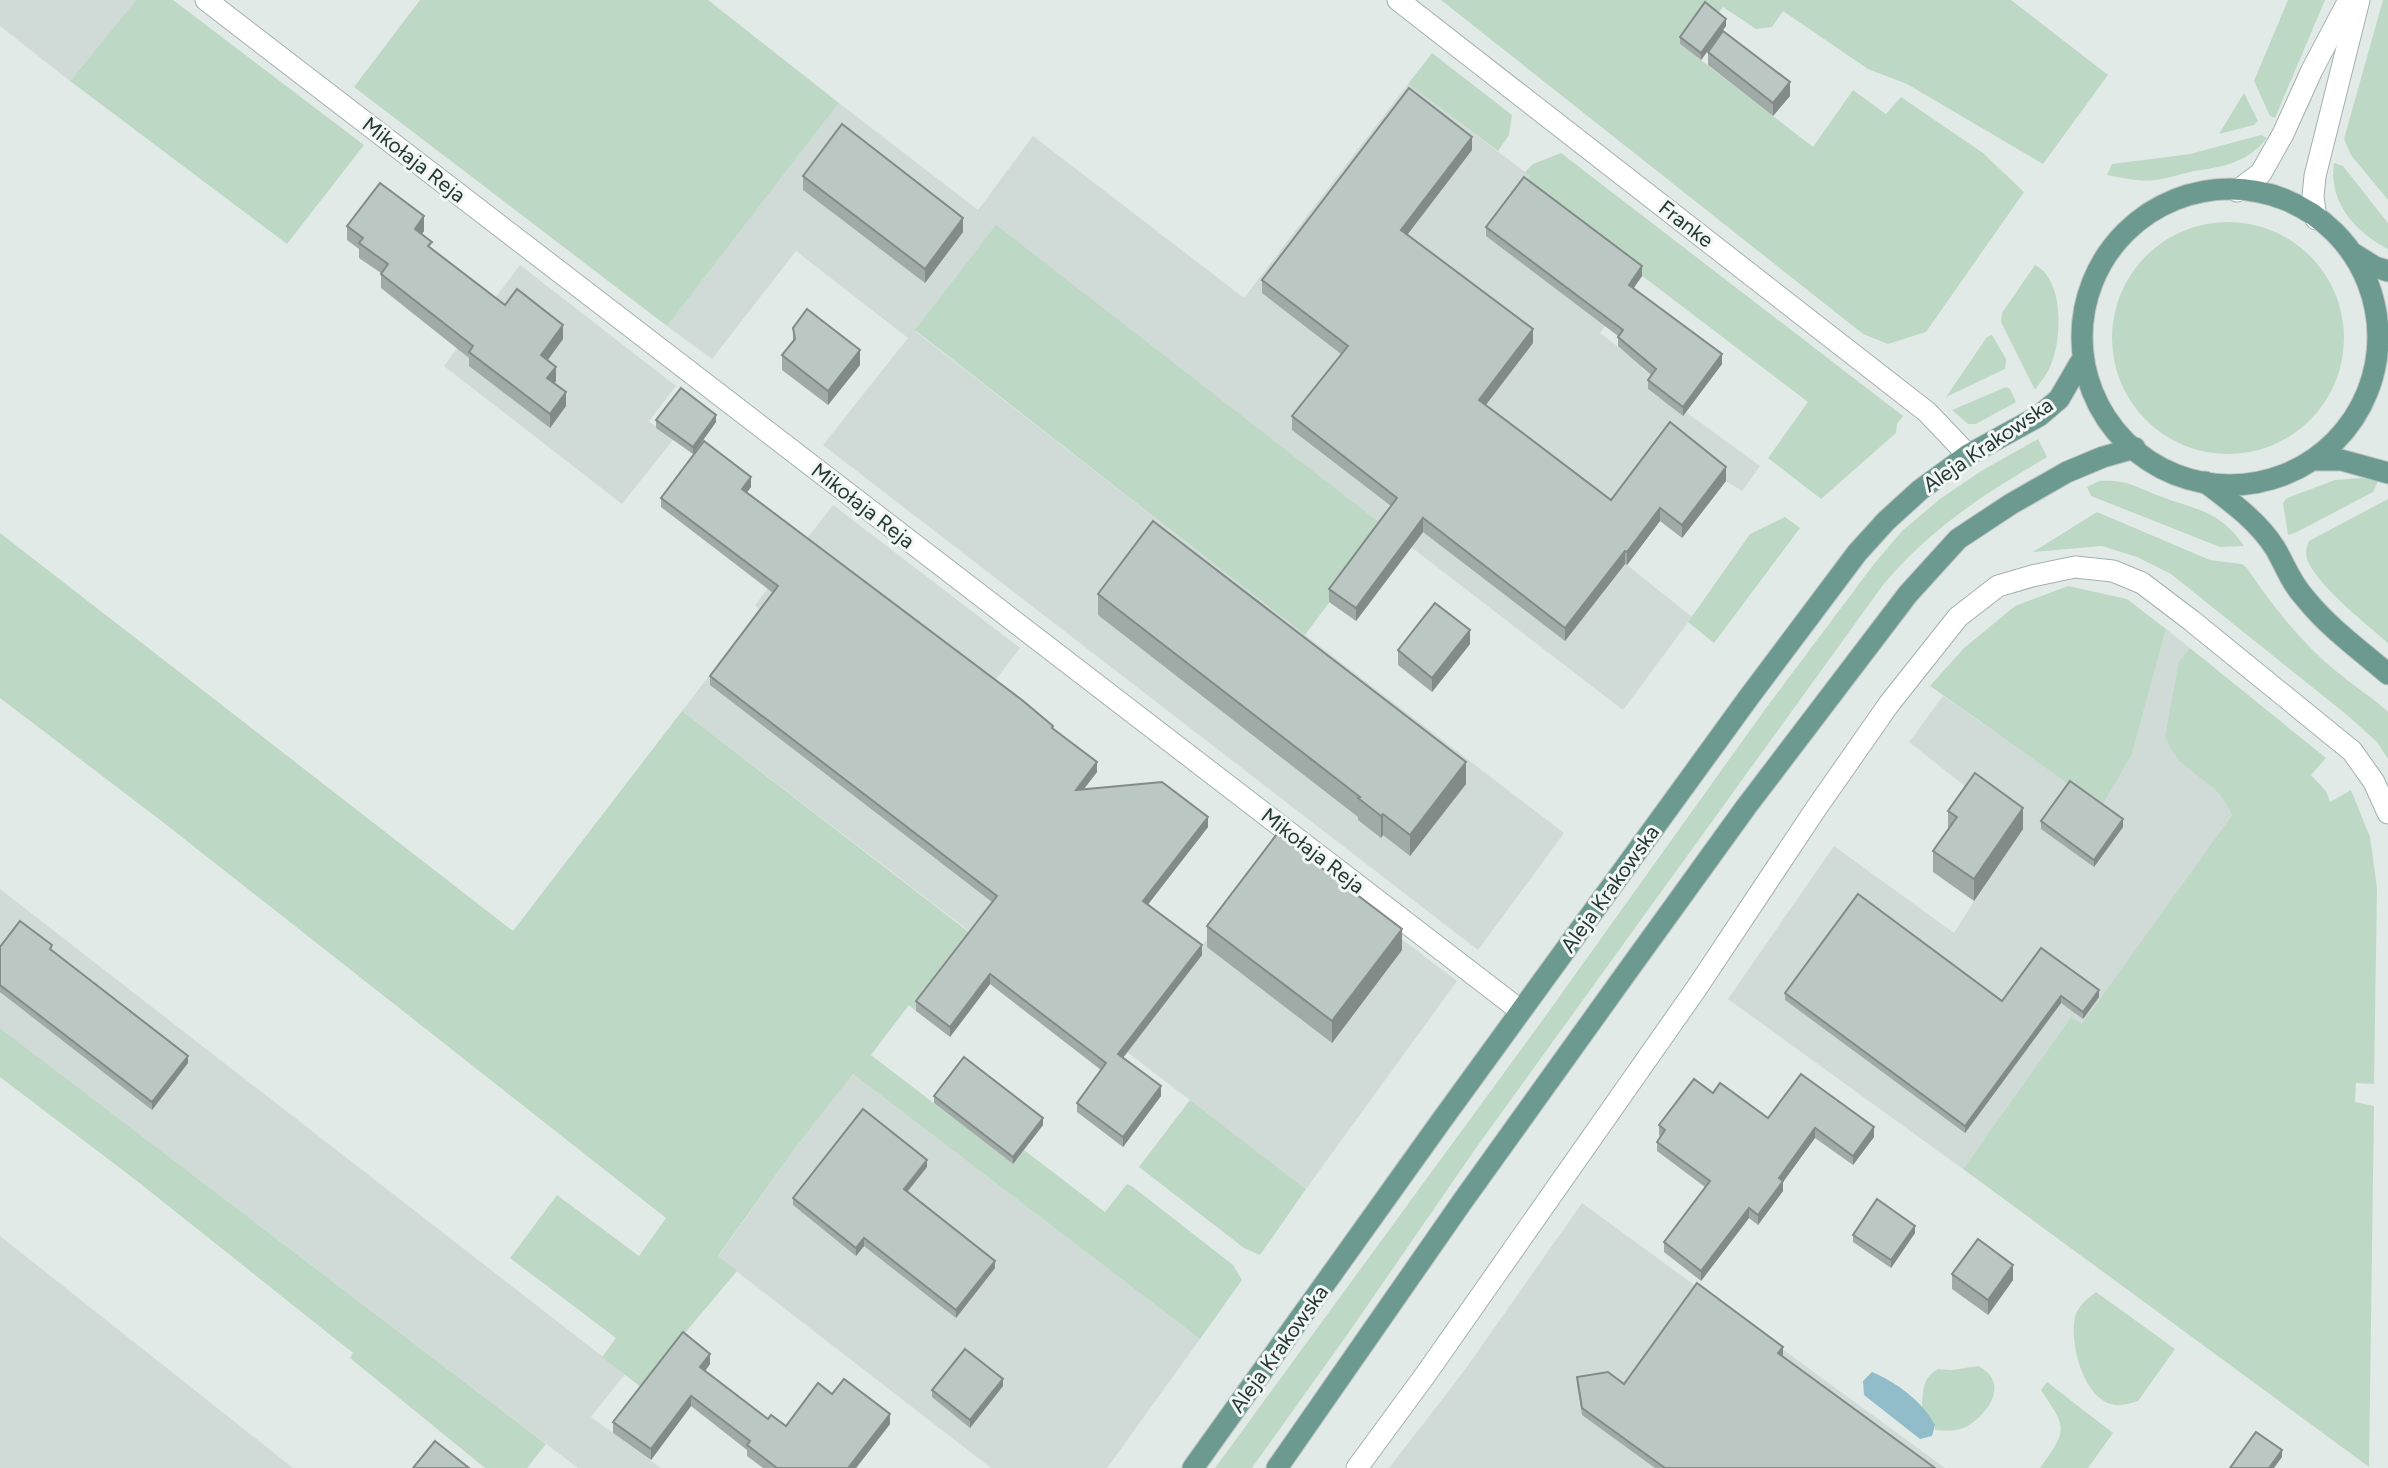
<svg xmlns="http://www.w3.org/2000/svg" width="2388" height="1468" viewBox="0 0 2388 1468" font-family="Figtree,sans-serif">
	<rect width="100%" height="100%" fill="#e2eae7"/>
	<g fill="#d0dad6">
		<polygon points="0,0 136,0 70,81 0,26"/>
		<polygon points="1408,84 1525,172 1531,177 1524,187 1642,276 1600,333 1642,365 1641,368 1656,379 1648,390 1662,400 1675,404 1760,466 1742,491 1726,481 1681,445 1627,565 1692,617 1623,710 1385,527 915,331 1305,635 1564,833 1478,950 823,445 908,338 796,251 712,359 667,326 839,103 978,210 1033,136 1244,298"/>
		<polygon points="520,265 676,386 649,421 673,440 622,504 444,366"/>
		<polygon points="833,505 1020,648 991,686 974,774 1202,946 1279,846 1457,981 1306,1189 682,711 760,610 755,605"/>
		<polygon points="2166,629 2190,648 2179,661 2207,781 2223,796 2232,815 2082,1025 2071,1017 1963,1169 1728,999 1834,846 1954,933 1974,901 1975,794 1909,742 1943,696 2101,806 2132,754"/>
		<polygon points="0,889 625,1374 591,1417 661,1468 578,1468 0,1028"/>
		<polygon points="853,1074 1200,1339 1107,1468 991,1468 718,1257 795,1148"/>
		<polygon points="1582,1203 1945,1468 1389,1468 1464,1371"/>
		<polygon points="0,1236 293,1468 0,1468"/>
	</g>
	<g fill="#bdd9c6">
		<polygon points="136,0 173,0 364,145 287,244 70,81"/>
		<polygon points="420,0 708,0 839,103 667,326 354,87"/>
		<polygon points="1441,0 2011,0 2108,75 2043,164 1907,84 1868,69 1783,11 1772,27 1756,29 1723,7 1715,17 1680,44 1813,147 1853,90 1886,114 1901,97 1983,153 2024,192 1926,332 1888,344 1863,334"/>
		<polygon points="2288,0 2325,0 2275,118 2270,116 2254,81"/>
		<polygon points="2383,0 2388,0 2388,200 2351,155 2344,139"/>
		<polygon points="1432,53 1512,115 1509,135 1498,151 1408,84"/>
		<polygon points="2244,93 2258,121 2254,125 2219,134"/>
		<path d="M2261,135L2267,138C2248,162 2224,167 2194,171C2181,174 2169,178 2156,180C2140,182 2123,178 2107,175L2112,164L2190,154Z"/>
		<polygon points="1561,153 1903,416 1897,424 1896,433 1821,499 1768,458 1808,402 1524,186 1530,177 1525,172 1533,164"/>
		<path d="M2334,163L2343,166L2388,223V249C2356,233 2328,202 2334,163Z"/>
		<circle cx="2228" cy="338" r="116"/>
		<polygon points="996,225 1385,527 1305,635 915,330"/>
		<path d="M2035,265C2065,280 2062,340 2050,367C2047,375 2040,382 2035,390L2001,322L2002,313Z"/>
		<polygon points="1992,335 2006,359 2005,369 1946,397 1987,337"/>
		<polygon points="2006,387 2010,389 2016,402 1976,424 1968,424 1952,410"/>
		<path d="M2038,439L2047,457C1983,495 1932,527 1883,585L1476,1148L1347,1335L1252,1468H1215L1539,1025L1766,708L1874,564L1902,531L1940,499L1981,471Z"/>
		<polygon points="2361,478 2378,481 2373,492 2295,533 2288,535 2283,503 2287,498 2335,480"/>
		<path d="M2099,481C2125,480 2129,484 2152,493C2190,509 2219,508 2244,546L2220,547L2091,496L2087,487Z"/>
		<path d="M2388,499V643C2369,626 2305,577 2306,552C2306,548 2308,545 2309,541Z"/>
		<path d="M2097,512L2210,560L2242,564L2247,568C2274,608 2303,645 2341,675C2356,688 2374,698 2388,712V759L2377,742L2347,715L2171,574L2137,557L2102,546L2033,552Z"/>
		<polygon points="1785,517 1800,528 1714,643 1688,622 1750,534"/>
		<polygon points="0,533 513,931 682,711 974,936 916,1011 909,1005 871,1055 1013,1164 1024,1150 1105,1212 1127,1184 1133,1187 1233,1265 1242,1280 1200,1339 853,1074 795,1148 718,1256 737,1271 679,1340 646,1391 602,1357 616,1338 510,1258 557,1195 639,1256 666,1218 164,823 0,698"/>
		<polygon points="2068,586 2127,599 2166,629 2132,754 2101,807 1930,686 1964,648 2015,606"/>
		<path d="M2190,648L2326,758L2311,775L2326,791L2330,802L2351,790L2370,837L2377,888L2374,1084L2356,1083L2355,1102L2374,1106L2369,1467L1963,1169L2071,1017L2082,1024L2232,815C2218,783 2201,782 2179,760C2173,754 2169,744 2165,737L2179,661Z"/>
		<polygon points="0,1028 546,1444 527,1468 485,1468 350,1358 353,1353 137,1181 0,1077"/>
		<polygon points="1190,1100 1306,1189 1260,1255 1244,1248 1139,1167"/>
		<path d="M2096,1292L2175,1349L2138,1401C2131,1403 2122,1406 2116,1405C2084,1402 2069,1343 2075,1317C2078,1306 2087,1299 2096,1292Z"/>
		<path d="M1978,1366C2009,1382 1991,1411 1968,1426C1957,1432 1946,1431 1935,1430C1935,1420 1928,1415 1922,1408C1923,1391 1922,1378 1938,1369L1952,1370Z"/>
		<path d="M2047,1382L2113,1433L2088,1468H2040C2068,1429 2067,1429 2041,1390Z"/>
	</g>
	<path fill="#90bdc9" d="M1872,1372C1896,1382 1922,1401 1935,1425L1932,1436L1920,1439L1864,1395L1863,1381Z"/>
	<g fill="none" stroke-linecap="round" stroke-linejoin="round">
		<defs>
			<g id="minor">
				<polyline points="206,0 1521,1011"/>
				<polyline points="1398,0 1927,412 1968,455"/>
				<polyline points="2237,191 2261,173 2283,134 2312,70 2349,0"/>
				<polyline points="2316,219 2313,196 2315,176 2359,0"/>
				<polyline points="1357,1468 1426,1374 1696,989 1815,810 1889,704 1958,617 1998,586 2032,576 2075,567 2113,571 2142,583 2192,621 2352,751 2374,782 2388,813"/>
			</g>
			<g id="major">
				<circle cx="2230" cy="337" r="148"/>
				<polyline points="2354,254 2375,267 2388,271"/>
				<polyline points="2318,460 2341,460 2388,473"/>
				<path d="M2205,482C2230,501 2258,521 2275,548C2285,565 2291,583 2305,598C2328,627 2360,650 2388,674"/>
				<polyline points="1193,1468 1439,1124 1749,697 1857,553 1886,521 1920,490 1968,455 2039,416 2059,399 2080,363"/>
				<polyline points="1277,1468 1462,1202 1624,976 1746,807 1908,594 1958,539 2011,504 2067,472 2103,457 2135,448"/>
			</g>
		</defs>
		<use href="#minor" stroke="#a5b1ae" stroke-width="23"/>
		<use href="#major" stroke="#bdc4c2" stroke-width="23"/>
		<use href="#minor" stroke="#fff" stroke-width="21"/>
		<use href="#major" stroke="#6c9a90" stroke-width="21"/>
	</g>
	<g fill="#a0aba8">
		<polygon points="1726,26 1701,60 1680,44 1680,37"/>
		<polygon points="1708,52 1790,96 1773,116 1708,65"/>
		<polygon points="1472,150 1407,235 1533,343 1485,405 1611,500 1726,481 1682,538 1660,521 1627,565 1625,564 1565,641 1423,532 1356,621 1329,602 1329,589 1391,506 1292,430 1292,416 1341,354 1262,293 1262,280"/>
		<polygon points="803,176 963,232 925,283 803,190"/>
		<polygon points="347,226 424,231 422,234 432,249 505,305 563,339 548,360 556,381 555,383 566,406 550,428 469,366 469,358 381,288 381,273 359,258 359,249 347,240"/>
		<polygon points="1486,227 1642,276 1633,288 1722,364 1683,416 1648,389 1648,380 1651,375 1618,346 1618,336 1486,236"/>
		<polygon points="793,328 860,365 828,405 782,370 782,355 793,341"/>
		<polygon points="656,420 716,422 693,454 656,428"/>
		<polygon points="751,487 746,493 1053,729 1097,772 1084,789 1208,827 1148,904 1202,955 1123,1058 1161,1096 1123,1147 1077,1112 1077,1103 1101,1070 990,984 950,1037 916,1011 916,1001 992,902 710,685 710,676 773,593 661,507 661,498"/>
		<polygon points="1098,594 1466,784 1410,856 1383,835 1381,838 1358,820 1358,817 1098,615"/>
		<polygon points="1470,644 1432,692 1398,665 1398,650"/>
		<polygon points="1948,811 2023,829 1974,901 1933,872 1933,851 1948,830"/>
		<polygon points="2041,821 2123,827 2094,867 2041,829"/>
		<polygon points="1207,926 1402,950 1332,1043 1207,947"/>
		<polygon points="0,947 188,1063 152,1110 0,992"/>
		<polygon points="2041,948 2099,997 2083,1019 2061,1003 1965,1133 1785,1000 1785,993 2002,1001"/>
		<polygon points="1713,1093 1768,1118 1874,1137 1853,1165 1815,1138 1783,1182 1783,1191 1758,1225 1749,1218 1701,1281 1664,1252 1664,1242 1705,1187 1657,1151 1657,1142 1660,1136 1659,1135 1659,1125"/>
		<polygon points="934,1096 1043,1125 1013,1164 934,1103"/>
		<polygon points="927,1167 907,1191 995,1268 956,1318 864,1246 856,1256 793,1205 793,1198"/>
		<polygon points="1915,1233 1891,1268 1853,1242 1853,1235"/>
		<polygon points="1952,1274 2013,1280 1988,1315 1952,1289"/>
		<polygon points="1783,1354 1782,1356 1935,1468 1655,1468 1582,1415 1577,1384 1577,1377 1624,1384"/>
		<polygon points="710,1364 705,1371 768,1419 786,1426 832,1394 890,1424 856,1468 763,1468 747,1456 747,1450 691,1406 651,1460 613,1433 613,1422"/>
		<polygon points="1003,1386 970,1428 932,1397 932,1390"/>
	</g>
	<g fill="#828b88">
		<polygon points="1726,19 1726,26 1701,60 1701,53"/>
		<polygon points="1790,82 1790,96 1773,116 1773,103"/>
		<polygon points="1472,137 1472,150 1401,243 1401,230"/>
		<polygon points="424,216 424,231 415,243 415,229"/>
		<polygon points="963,218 963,232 925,283 925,269"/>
		<polygon points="1642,266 1642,276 1629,295 1629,285"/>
		<polygon points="563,325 563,339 541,369 541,355"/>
		<polygon points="1533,329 1533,343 1479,414 1479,400"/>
		<polygon points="860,350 860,365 828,405 828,391"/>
		<polygon points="1722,354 1722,364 1683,416 1683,407"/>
		<polygon points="556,367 556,381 547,392 547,378"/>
		<polygon points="566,392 566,406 550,428 550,414"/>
		<polygon points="716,415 716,422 693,454 693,447"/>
		<polygon points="1726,467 1726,481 1682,538 1682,525"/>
		<polygon points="751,477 751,487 742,499 742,489"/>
		<polygon points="1660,508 1660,521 1627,565 1627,552"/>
		<polygon points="1423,518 1423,532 1356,621 1356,608"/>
		<polygon points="1625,551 1625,564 1565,641 1565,628"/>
		<polygon points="1470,630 1470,644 1432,692 1432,678"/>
		<polygon points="1097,762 1097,772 1076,799 1076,790"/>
		<polygon points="1466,762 1466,784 1410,856 1410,835"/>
		<polygon points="2023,808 2023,829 1974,901 1974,879"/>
		<polygon points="1383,814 1383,835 1381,838 1381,816"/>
		<polygon points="1208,817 1208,827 1143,911 1143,901"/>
		<polygon points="2123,819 2123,827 2094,867 2094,860"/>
		<polygon points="1402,929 1402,950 1332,1043 1332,1021"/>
		<polygon points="1202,945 1202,955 1118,1064 1118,1054"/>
		<polygon points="990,974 990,984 950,1037 950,1027"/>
		<polygon points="2099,990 2099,997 2083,1019 2083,1012"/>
		<polygon points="2061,996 2061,1003 1965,1133 1965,1126"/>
		<polygon points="188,1056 188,1063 152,1110 152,1102"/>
		<polygon points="1161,1086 1161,1096 1123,1147 1123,1137"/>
		<polygon points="1043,1118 1043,1125 1013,1164 1013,1157"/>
		<polygon points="1874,1127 1874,1137 1853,1165 1853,1156"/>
		<polygon points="1815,1128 1815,1138 1783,1182 1783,1191 1758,1225 1758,1215 1779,1178"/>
		<polygon points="927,1160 927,1167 904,1196 904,1189"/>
		<polygon points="1749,1208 1749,1218 1701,1281 1701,1271"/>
		<polygon points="1915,1226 1915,1233 1891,1268 1891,1260"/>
		<polygon points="864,1238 864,1246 856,1256 856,1248"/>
		<polygon points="995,1261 995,1268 956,1318 956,1310"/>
		<polygon points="2013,1265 2013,1280 1988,1315 1988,1300"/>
		<polygon points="1783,1347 1783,1354 1778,1361 1778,1353"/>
		<polygon points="710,1354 710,1364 700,1378 700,1367"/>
		<polygon points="1003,1379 1003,1386 970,1428 970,1420"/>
		<polygon points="691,1396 691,1406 651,1460 651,1449"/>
		<polygon points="890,1414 890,1424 856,1468 848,1468"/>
		<polygon points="2282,1450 2282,1457 2274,1468 2269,1468"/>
	</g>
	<g fill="#bac7c3" stroke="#828b88" stroke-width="2">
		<polygon points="1705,2 1726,19 1701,53 1680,37"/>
		<polygon points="1723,31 1790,82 1773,103 1708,52"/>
		<polygon points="1409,88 1472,137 1401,230 1533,329 1479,400 1611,500 1670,422 1726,467 1682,525 1660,508 1627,552 1625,551 1565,628 1423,518 1356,608 1329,589 1397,498 1292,416 1348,346 1262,280"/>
		<polygon points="842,124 963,218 925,269 803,176"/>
		<polygon points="1524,177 1642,266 1629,285 1722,354 1683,407 1648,380 1656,369 1618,337 1623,330 1486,227"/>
		<polygon points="380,183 424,216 415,229 432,242 428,246 505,305 517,289 563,325 541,355 556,367 547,378 566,392 550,414 469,352 473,346 381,274 388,264 359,243 363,238 347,226"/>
		<polygon points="807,309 860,350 828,391 782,355 795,339 793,328"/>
		<polygon points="681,388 716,415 693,447 656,420"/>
		<polygon points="704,441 751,477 742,489 1022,700 1053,726 1052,728 1097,762 1076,790 1162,782 1208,817 1143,901 1202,945 1118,1054 1161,1086 1123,1137 1077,1103 1106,1063 990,974 950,1027 916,1001 997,896 710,676 778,586 661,498"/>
		<polygon points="1153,521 1466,762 1410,835 1383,814 1381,816 1358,798 1360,797 1098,594"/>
		<polygon points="1435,603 1470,630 1432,678 1398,650"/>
		<polygon points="1975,773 2023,808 1974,879 1933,851 1957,817 1948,811"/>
		<polygon points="2070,781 2123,819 2094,860 2041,821"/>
		<polygon points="1277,834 1402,929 1332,1021 1207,926"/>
		<polygon points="1858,894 2002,1001 2041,948 2099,990 2083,1012 2061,996 1965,1126 1785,993"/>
		<polygon points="20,921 52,945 50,949 188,1056 152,1102 0,985 0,947"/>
		<polygon points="964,1057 1043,1118 1013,1157 934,1096"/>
		<polygon points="1801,1074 1874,1127 1853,1156 1815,1128 1779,1178 1783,1181 1758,1215 1749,1208 1701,1271 1664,1242 1710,1181 1657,1142 1665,1130 1659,1125 1694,1079 1713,1093 1720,1083 1768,1118"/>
		<polygon points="863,1109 927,1160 904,1189 995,1261 956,1310 864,1238 856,1248 793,1198"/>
		<polygon points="1877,1199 1915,1226 1891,1260 1853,1235"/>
		<polygon points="1978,1239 2013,1265 1988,1300 1952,1274"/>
		<polygon points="1697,1283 1783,1347 1778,1353 1935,1468 1665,1468 1582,1408 1577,1377 1608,1372 1624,1384"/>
		<polygon points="683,1332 710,1354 700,1367 768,1419 771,1415 786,1426 818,1383 832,1394 844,1379 890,1414 848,1468 777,1468 747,1445 750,1441 691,1396 651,1449 613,1422"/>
		<polygon points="965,1349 1003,1379 970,1420 932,1390"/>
		<polygon points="2256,1432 2282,1450 2269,1468 2230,1468"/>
		<polygon points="435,1441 469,1468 413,1468"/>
	</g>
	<g text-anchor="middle" stroke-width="6" stroke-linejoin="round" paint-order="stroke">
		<g font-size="21" fill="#243934" stroke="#f2f7f5">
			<text transform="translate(414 160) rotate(38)" y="7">Mikołaja Reja</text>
			<text transform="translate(1686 224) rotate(38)" y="7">Franke</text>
			<text transform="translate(1988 445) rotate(-34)" y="7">Aleja Krakowska</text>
			<text transform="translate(863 506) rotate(38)" y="7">Mikołaja Reja</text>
			<text transform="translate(1313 851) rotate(38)" y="7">Mikołaja Reja</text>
			<text transform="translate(1610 889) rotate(-54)" y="7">Aleja Krakowska</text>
			<text transform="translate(1279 1349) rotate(-54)" y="7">Aleja Krakowska</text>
		</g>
	</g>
</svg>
